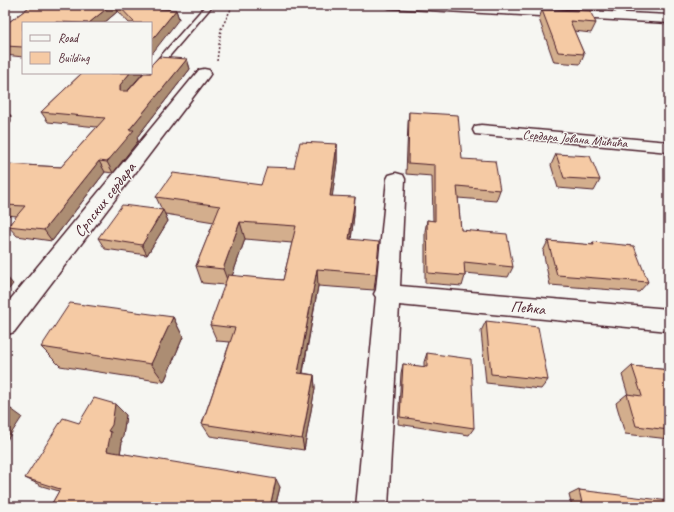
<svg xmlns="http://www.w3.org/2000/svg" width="674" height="512" viewBox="0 0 674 512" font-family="Caveat,sans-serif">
	<rect width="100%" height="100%" fill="#f6f6f2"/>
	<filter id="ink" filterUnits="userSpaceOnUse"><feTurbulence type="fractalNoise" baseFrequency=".025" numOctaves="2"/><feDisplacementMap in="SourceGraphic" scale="8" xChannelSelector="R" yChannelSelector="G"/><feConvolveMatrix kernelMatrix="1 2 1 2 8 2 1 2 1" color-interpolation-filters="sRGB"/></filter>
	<g filter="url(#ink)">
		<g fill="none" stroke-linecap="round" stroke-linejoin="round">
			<defs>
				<g id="service">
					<polygon points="206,5 213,5 154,74 148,74 151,73 151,67"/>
					<polygon points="608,5 615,5 627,16 621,17"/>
					<polygon points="5,113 10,116 10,122 5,125"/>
				</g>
				<g id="minor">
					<polygon points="383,5 459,5 669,15 669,23 389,8"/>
					<polygon points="204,69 209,70 211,73 209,76 14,332 5,335 5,306 199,70"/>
					<polygon points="481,125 669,142 669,152 475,134 473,130 475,126"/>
					<polygon points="396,173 403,175 405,179 400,286 669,309 669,331 399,305 388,507 356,507 376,297 374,294 376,290 387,179 389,175"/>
				</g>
			</defs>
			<use href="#service" stroke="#4a1f2b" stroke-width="3"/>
			<use href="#minor" stroke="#4a1f2b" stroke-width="3"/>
			<polyline stroke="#4a1f2b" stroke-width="1.5" stroke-dasharray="2 2" stroke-linecap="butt" points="217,61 221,29 233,5"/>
			<use href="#service" fill="#f6f6f2" fill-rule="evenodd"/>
			<use href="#minor" fill="#f6f6f2" fill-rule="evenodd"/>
		</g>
		<g fill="#d3ae8d" stroke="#4a1f2b" fill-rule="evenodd">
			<polygon points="32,5 172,5 168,10 176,10 179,19 151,23 129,23 118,11 104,23 23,23 23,57 5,55 5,22 9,22"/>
			<polygon points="550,5 584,5 582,9 551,8"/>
			<polygon points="542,10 596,23 591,33 574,31 584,54 580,64 554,62 539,19"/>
			<polygon points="669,21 669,27 667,24"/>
			<polygon points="187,59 190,69 137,137 138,141 113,173 105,172 52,241 17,236 8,226 17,216 5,215 5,164 61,167 97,127 48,122 41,112 82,73 143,73 128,91"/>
			<polygon points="409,112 462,159 500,190 496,201 458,198 461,230 513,267 508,277 465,273 465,276 462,286 425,283 425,231 427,220 433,221 432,176 406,174 408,123"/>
			<path d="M337,144V162L332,196L354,215L351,239L376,274L374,290L318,286L303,373L314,375L315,388L304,450L210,436L202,424L230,342L217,341L210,325L225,285L202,283L196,266L214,222L165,214L168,221L147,255L105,249L98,238L162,210L156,197L261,185L294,168ZM245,239L292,243L283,280L232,276Z"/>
			<polygon points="556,154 600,180 594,191 558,188 551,165"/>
			<polygon points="548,241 591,245 593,242 648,282 639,292 550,285 543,251"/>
			<polygon points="173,317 183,337 164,382 60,366 41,347"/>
			<polygon points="486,321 548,380 541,389 486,383 481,331"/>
			<polygon points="427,353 474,428 469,435 398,424 401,373 403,364 424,367 424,362"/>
			<polygon points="632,366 669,370 669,439 625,434 616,403 627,394 628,395 622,375"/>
			<polygon points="115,404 126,415 123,436 121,440 122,442 120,453 280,487 275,507 50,507 59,491 42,486 25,478 79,423"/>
			<polygon points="579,490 669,507 572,507 569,495"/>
		</g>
		<g fill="#ac8d73" stroke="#4a1f2b">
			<polygon points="111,5 116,5 118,11 104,23 89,23"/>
			<polygon points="162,5 172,5 161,19 158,9"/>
			<polygon points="176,10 179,19 151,55 151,41"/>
			<polygon points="187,59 190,69 137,137 138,141 113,173 107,162 129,130"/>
			<polygon points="130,73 143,73 124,95 120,91 120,85"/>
			<polygon points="337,144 337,162 330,213 330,196"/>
			<polygon points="99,161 105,172 52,241 44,230"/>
			<polygon points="355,197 354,215 349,256 349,239"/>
			<polygon points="163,210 168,221 147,255 142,245"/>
			<polygon points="240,222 245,239 229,285 223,269"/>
			<polygon points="317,269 318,286 300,387 298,373"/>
			<polygon points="5,275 13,284 5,294"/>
			<polygon points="173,317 183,337 164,382 151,364"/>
			<polygon points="314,375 315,388 304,450 302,439"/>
			<polygon points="115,404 126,415 123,436 121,440 122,442 119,460 107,451 108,431"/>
			<polygon points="11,409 22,417 5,443 5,417"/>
			<polygon points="276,479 280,487 275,507 270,507"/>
		</g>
		<g fill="#f5caa4" stroke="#4a1f2b">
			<polygon points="32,5 111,5 89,23 56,22 56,23 23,23 23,47 5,46 5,22 9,22"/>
			<polygon points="118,5 162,5 158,9 176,10 151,41 151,23 134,23 135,23"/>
			<polygon points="542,10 590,11 596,23 570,21 584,54 558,52"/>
			<polygon points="159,57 187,59 129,130 134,130 107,162 99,161 44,230 8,226 25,206 5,205 5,164 61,167 105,118 41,112 82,73 130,73 120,85 120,91 128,91 144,73 151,73 151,65"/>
			<polygon points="409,112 458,115 462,159 495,161 500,190 457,186 461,230 507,234 513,267 464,262 465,276 428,273 427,220 435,221 435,165 408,163"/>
			<polygon points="300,142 337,144 330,196 355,197 349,239 379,242 376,274 317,269 298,373 314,375 302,439 202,424 235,328 210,325 228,275 283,280 296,226 240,222 223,269 196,266 220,206 156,197 173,173 261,185 267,167 294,168"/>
			<polygon points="556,154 590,156 600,180 564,178"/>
			<polygon points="122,205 163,210 142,245 98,238"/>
			<polygon points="548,241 594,245 593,242 634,246 648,282 557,275"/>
			<polygon points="70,303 173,317 151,364 41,347"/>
			<polygon points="486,321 538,327 548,380 491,374"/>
			<polygon points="427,353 471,359 474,428 400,417 403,364 427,367"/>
			<polygon points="632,366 669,370 669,430 636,426 627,394 642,396"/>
			<polygon points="94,398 115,404 112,425 108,431 111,432 107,451 276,479 270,507 50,507 60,489 25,478 63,418 79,423"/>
			<polygon points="5,408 11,409 5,417"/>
			<polygon points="579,490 669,501 669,507 583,507"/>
		</g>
	</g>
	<g text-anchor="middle" stroke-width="3" stroke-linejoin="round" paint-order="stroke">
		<g font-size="13" fill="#4a1f2b" stroke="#f6f6f2">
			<text transform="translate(575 138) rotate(5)" y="5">Сердара Јована Мићића</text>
		</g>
		<g font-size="16" fill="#4a1f2b" stroke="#f6f6f2">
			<text transform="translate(104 199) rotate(-52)" y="6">Српских сердара</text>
			<text transform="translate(528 307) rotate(5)" y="6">Пећка</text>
		</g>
	</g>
	<rect width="674" height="512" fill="none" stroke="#f6f6f2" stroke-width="20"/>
	<rect x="10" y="10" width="654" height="492" fill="none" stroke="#4a1f2b" stroke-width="1.5" filter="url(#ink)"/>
	<rect x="22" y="22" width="130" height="52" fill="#f6f6f2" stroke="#b1a0a2"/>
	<rect x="30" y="35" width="20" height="6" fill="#f6f6f2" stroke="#b1a0a2"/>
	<text x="58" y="42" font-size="12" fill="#4a1f2b">Road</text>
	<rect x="30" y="52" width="20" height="12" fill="#f5caa4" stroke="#b1a0a2"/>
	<text x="58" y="62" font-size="12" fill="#4a1f2b">Building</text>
</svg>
